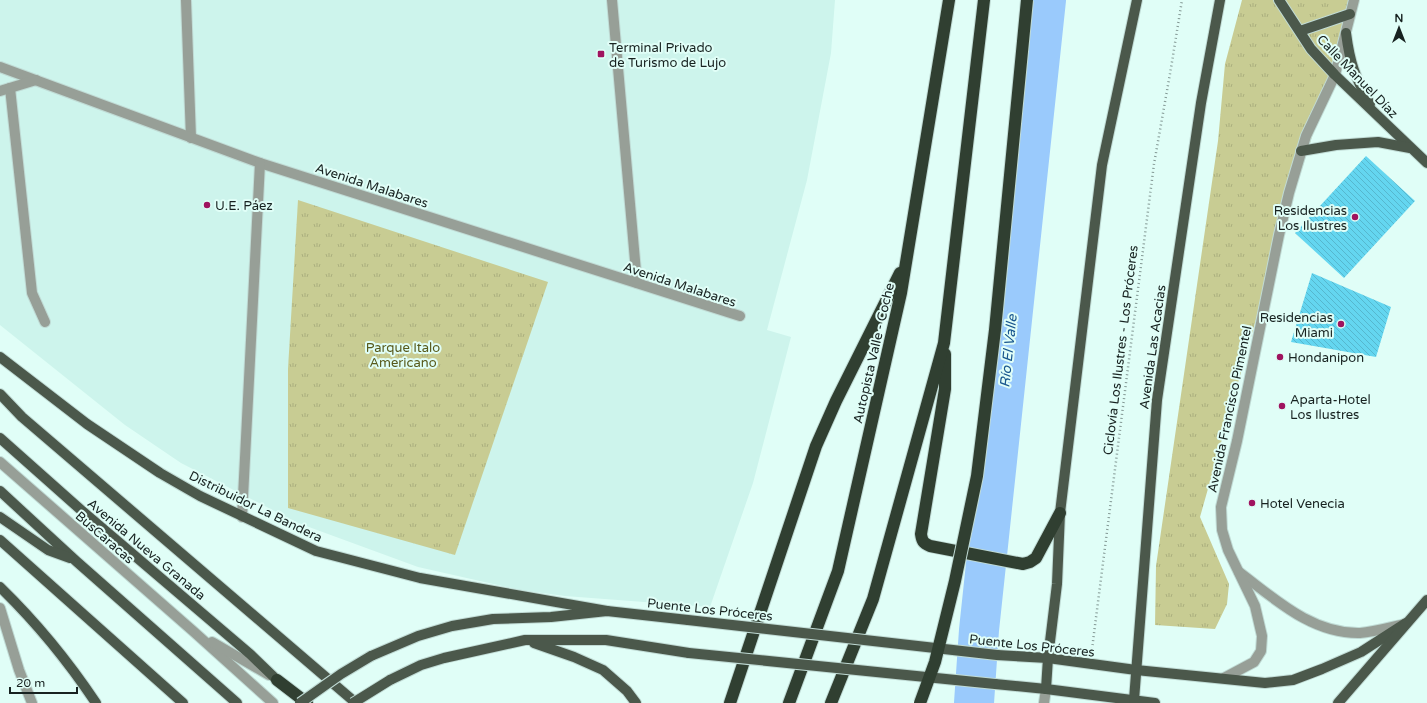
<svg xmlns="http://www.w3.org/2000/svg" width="1427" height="703" viewBox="0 0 1427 703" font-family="'Varela Round',sans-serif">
	<defs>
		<pattern id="park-tufts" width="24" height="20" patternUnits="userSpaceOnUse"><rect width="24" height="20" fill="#c8cc93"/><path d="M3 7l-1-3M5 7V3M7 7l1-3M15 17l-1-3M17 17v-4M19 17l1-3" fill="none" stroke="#abaf7e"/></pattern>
		<pattern id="building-back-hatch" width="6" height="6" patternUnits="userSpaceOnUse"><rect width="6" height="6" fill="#64d6f0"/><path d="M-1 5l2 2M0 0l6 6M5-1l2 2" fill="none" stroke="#56b7ce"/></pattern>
	</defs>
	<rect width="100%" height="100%" fill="#e0fef7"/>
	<polygon fill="#cdf4ec" points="0,0 835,0 831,53 807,180 767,330 791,337 753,483 710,607 565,596 520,590 418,567 298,523 181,463 125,425 0,325"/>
	<g fill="url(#park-tufts)">
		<polygon points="1242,0 1350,0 1337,57 1270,270 1200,517 1229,584 1227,604 1215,629 1155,625 1156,566 1218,141 1225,64"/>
		<polygon points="298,200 548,282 455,555 288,508 288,369"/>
	</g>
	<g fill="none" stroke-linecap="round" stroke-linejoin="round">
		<polyline stroke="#9acafc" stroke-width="40" points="974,703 979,630 1046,0"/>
	</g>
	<g fill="url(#building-back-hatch)">
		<polygon points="1366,156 1415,201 1344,278 1295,233"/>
		<polygon points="1312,273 1391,307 1376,357 1291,342"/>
	</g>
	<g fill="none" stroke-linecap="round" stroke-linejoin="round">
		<defs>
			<g id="minor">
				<polyline points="186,0 191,138"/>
				<polyline points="612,0 637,283"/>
				<polyline points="0,67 260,163 740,316"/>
				<polyline points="10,88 32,293 45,322"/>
				<polyline points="0,91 36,80"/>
				<polyline points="0,462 193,631 273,703"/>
				<polyline points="242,517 260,163"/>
				<path d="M1239,572C1275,599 1312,634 1360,633C1375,632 1391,627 1405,624"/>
				<polyline points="0,608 19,670 32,703"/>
				<polyline points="212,642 269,675"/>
				<polyline points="1224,678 1254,662 1261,651 1262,636 1255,606 1228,550 1222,530 1221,507 1237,441 1279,235 1289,193 1306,136 1335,75 1354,0"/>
				<polyline points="1044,703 1046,689"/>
			</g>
			<g id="major">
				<polyline points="1279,0 1311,49 1335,75 1427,163"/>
				<polyline points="1300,31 1350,14"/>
				<path d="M1346,33C1350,64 1355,77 1370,104"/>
				<polyline points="1301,151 1336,145 1378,142 1410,148"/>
				<polyline points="0,357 87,424 160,473 200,496 316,551 420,578 607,611"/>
				<polyline points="0,394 22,417 356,703"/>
				<polyline points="0,438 81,510 250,654 277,680"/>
				<polyline points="0,491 76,561 237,703"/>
				<polyline points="0,517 48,550 70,558"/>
				<polyline points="0,540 183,703"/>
				<path d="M0,587C36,622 68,661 96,703"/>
				<polyline points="534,643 574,657 603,670 627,691 636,703"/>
				<polyline points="997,655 1048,658 1136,670 1265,683 1293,680 1322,669 1361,652 1406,623"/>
				<polyline points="371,656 418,636 452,626 493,619 551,617 607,611 688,620"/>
				<polyline points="390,680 421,665 444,658 525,640 606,640 689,653"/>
				<polyline points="995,684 1046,689 1155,703"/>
				<polyline points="1046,689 1048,658 1057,584 1060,513 1102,165 1137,0"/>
				<polyline points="1134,700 1157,400 1201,103 1220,0"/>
				<polyline points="1338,703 1427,600"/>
			</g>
			<g id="highway">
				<path d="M945,354V389L921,534C922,541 923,543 930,546L1023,564L1030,562L1036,558L1060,513"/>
				<polyline points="277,680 307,703"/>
				<polyline points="730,703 816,446 836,401 900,273"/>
				<polyline points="789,703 838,571 901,293 949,0"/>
				<polyline points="831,703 873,599 944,343 984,0"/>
			</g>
		</defs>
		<use href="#minor" stroke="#c0dbd5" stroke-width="12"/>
		<use href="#major" stroke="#c0dbd5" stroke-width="12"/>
		<use href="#highway" stroke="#c0dbd5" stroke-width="14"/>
		<polyline stroke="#849995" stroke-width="2.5" stroke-dasharray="1 3" stroke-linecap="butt" points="1092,649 1154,164 1171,68 1182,0"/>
		<use href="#minor" stroke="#979f97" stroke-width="10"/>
		<use href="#major" stroke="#4b584b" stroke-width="10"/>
		<use href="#highway" stroke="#303f31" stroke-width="12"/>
		<defs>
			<g id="major-bridge">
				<polyline points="688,620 997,655"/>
				<polyline points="689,653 995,684"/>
				<polyline points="300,703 341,674 371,656"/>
				<polyline points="353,703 390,680"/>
			</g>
			<polyline id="highway-bridge" points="920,703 935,662 955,581 977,476 995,330 1027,0"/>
		</defs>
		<use href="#major-bridge" stroke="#c0dbd5" stroke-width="12" stroke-linecap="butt"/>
		<use href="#highway-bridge" stroke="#c0dbd5" stroke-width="14" stroke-linecap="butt"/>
		<use href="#major-bridge" stroke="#4b584b" stroke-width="10"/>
		<use href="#highway-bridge" stroke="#303f31" stroke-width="12"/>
	</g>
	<g fill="#9f135f" stroke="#e0fef7" stroke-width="1.5">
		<rect x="597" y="50" width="8" height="8" rx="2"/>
		<circle cx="207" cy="205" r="4"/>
		<circle cx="1355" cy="217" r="4"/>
		<circle cx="1341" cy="324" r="4"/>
		<circle cx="1280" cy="357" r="4"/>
		<circle cx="1282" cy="406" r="4"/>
		<circle cx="1252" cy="503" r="4"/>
	</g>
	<g text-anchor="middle" stroke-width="4" stroke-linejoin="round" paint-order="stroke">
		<g font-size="13" fill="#172220" stroke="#e0fef7" text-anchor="start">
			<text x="609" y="52">Terminal Privado<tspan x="609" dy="15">de Turismo de Lujo</tspan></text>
			<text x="215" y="210">U.E. Páez</text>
			<text x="1347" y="215" text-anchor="end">Residencias<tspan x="1347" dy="15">Los Ilustres</tspan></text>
			<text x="1333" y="322" text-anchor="end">Residencias<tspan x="1333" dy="15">Miami</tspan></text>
			<text x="1288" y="362">Hondanipon</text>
			<text x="1290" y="404">Aparta-Hotel<tspan x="1290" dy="15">Los Ilustres</tspan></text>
			<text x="1260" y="508">Hotel Venecia</text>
		</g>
		<g font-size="13" fill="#172220" stroke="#e0fef7">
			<text transform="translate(1358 76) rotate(46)" y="5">Calle Manuel Díaz</text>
			<text transform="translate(372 185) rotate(18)" y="5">Avenida Malabares</text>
			<text transform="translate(680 284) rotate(18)" y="5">Avenida Malabares</text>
			<text transform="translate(1152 347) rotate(-82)" y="5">Avenida Las Acacias</text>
			<text transform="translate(1120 350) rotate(-83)" y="5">Ciclovía Los Ilustres - Los Próceres</text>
			<text transform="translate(873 353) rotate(-77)" y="5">Autopista Valle - Coche</text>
			<text transform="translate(1229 409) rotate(-78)" y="5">Avenida Francisco Pimentel</text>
			<text transform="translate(256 506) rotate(26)" y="5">Distribuidor La Bandera</text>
			<text transform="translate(105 537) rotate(41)" y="5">BusCaracas</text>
			<text transform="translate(147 549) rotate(40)" y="5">Avenida Nueva Granada</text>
			<text transform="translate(710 609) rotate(6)" y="5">Puente Los Próceres</text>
			<text transform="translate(1032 645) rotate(6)" y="5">Puente Los Próceres</text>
		</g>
		<g font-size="13" fill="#57591a" stroke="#e0fef7">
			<text x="403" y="352">Parque Italo<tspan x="403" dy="15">Americano</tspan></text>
		</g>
		<g font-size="14" font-style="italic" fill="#18568e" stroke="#e0fef7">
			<text transform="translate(1008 351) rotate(-84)" y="5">Río El Valle</text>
		</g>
	</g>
	<g transform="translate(1399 28)" stroke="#e0fef7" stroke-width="3" paint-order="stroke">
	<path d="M0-3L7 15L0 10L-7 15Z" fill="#172220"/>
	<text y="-6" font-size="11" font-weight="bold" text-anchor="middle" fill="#172220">N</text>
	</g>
	<path d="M10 687v6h67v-6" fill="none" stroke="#172220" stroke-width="2"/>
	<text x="16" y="687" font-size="12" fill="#172220" stroke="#e0fef7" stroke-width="3" paint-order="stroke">20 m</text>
</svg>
